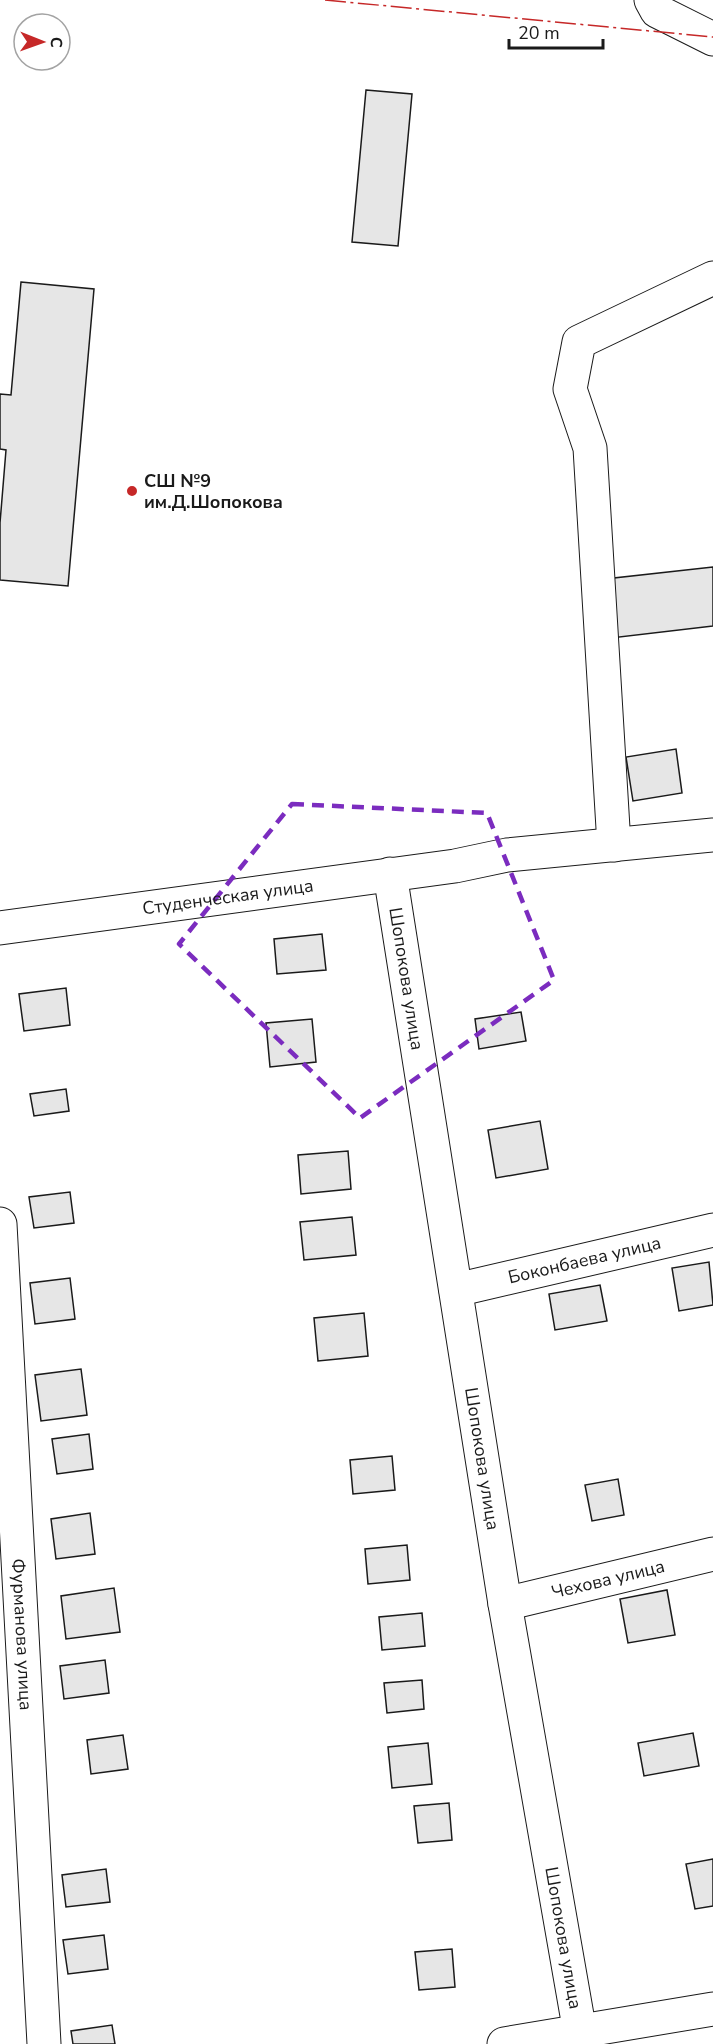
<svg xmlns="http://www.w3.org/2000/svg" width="713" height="2044" viewBox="0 0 713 2044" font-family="'Nunito Sans',sans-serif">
	<rect width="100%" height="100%" fill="#fff"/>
	<g fill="#e6e6e6" stroke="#1a1a1a" stroke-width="1.5">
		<polygon points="366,90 412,94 398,246 352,242"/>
		<polygon points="21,282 94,289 68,586 0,580 0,523 6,450 0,449 0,394 11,395"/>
		<polygon points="713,567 713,626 611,638 605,579"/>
		<polygon points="676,749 682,793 633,801 626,757"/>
		<polygon points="322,934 326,970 277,974 274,939"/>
		<polygon points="66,988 70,1025 24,1031 19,994"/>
		<polygon points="521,1012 526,1041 479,1049 475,1019"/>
		<polygon points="312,1019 316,1062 270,1067 266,1023"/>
		<polygon points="66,1089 69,1111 34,1116 30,1094"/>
		<polygon points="540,1121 548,1169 496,1178 488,1130"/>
		<polygon points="348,1151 351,1189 301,1194 298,1155"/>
		<polygon points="70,1192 74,1223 34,1228 29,1197"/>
		<polygon points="352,1217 356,1255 304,1260 300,1222"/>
		<polygon points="709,1262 713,1305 679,1311 672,1268"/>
		<polygon points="70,1278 75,1319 35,1324 30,1283"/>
		<polygon points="600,1285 607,1321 555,1330 549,1294"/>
		<polygon points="364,1313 368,1356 318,1361 314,1318"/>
		<polygon points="81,1369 87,1415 41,1421 35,1375"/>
		<polygon points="89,1434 93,1469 57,1474 52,1439"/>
		<polygon points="392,1456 395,1490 353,1494 350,1460"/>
		<polygon points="618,1479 624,1515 592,1521 585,1485"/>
		<polygon points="90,1513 95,1554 56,1559 51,1519"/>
		<polygon points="407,1545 410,1580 368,1584 365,1549"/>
		<polygon points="114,1588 120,1632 66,1639 61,1596"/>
		<polygon points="667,1590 675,1635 628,1643 620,1599"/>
		<polygon points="422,1613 425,1646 382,1650 379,1617"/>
		<polygon points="105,1660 109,1693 64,1699 60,1666"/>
		<polygon points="422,1680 424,1709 387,1713 384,1683"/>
		<polygon points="693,1733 699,1766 644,1776 638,1743"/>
		<polygon points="123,1735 128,1769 91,1774 87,1740"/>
		<polygon points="428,1743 432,1784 392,1788 388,1747"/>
		<polygon points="449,1803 452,1840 418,1843 414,1806"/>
		<polygon points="713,1859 713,1906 695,1909 686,1864"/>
		<polygon points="106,1869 110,1902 66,1907 62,1875"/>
		<polygon points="104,1935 108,1969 68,1974 63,1940"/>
		<polygon points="452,1949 455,1987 419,1990 415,1952"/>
		<polygon points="112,2025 115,2044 73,2044 71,2031"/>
	</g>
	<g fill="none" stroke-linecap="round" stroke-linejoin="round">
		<defs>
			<g id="minor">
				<polyline points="651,0 657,11 713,39"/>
				<polyline points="614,845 590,448 570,389 579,342 713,278"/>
				<path id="s1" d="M390,874L505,1604L582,2044"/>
				<path id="s2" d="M0,928L455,866L507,855L713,835"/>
				<path id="s3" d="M0,1224L44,2044"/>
				<path id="s4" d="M456,1290L713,1230"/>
				<path id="s5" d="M505,1604L713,1554"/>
				<polyline points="504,2044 713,2009"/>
			</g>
		</defs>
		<use href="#minor" stroke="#1a1a1a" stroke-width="35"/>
		<use href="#minor" stroke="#fff" stroke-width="33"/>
		<polyline stroke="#c62828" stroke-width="1.5" stroke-dasharray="21 4.5 3 4.5" stroke-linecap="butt" points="325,0 713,37"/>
	</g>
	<path fill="none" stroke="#7b2cbf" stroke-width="4.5" stroke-dasharray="12 8" stroke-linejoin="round" d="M292,804L487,813L554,980L360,1118L179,944Z"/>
	<circle fill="#c62828" stroke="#fff" stroke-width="2" cx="132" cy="491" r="6"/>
	<g text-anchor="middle" stroke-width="4.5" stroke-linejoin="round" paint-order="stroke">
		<g font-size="18" font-weight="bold" fill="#1a1a1a" stroke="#fff" text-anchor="start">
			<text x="144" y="487">СШ №9<tspan x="144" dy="21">им.Д.Шопокова</tspan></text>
		</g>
		<g font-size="18" fill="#1a1a1a" stroke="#fff">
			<text dy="6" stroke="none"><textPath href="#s2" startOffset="230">Студенческая улица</textPath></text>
			<text dy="6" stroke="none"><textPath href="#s1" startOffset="106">Шопокова улица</textPath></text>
			<text dy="6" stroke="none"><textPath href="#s4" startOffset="132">Боконбаева улица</textPath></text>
			<text dy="6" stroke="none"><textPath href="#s1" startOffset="592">Шопокова улица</textPath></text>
			<text dy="6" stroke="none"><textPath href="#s5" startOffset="106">Чехова улица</textPath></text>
			<text dy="6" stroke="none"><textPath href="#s3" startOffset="411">Фурманова улица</textPath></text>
			<text dy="6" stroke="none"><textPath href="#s1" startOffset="1078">Шопокова улица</textPath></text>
		</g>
	</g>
	<g transform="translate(42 42) rotate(91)"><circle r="28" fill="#ffffff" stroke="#a3a3a3" stroke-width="1.5"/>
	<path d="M0-4.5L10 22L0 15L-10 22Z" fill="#c62828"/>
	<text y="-9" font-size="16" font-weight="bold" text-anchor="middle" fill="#1a1a1a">С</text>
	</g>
	<path d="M509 39v9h94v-9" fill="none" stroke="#1a1a1a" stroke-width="3"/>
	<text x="518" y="39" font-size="18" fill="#1a1a1a" stroke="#ffffff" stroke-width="4.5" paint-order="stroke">20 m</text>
</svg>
